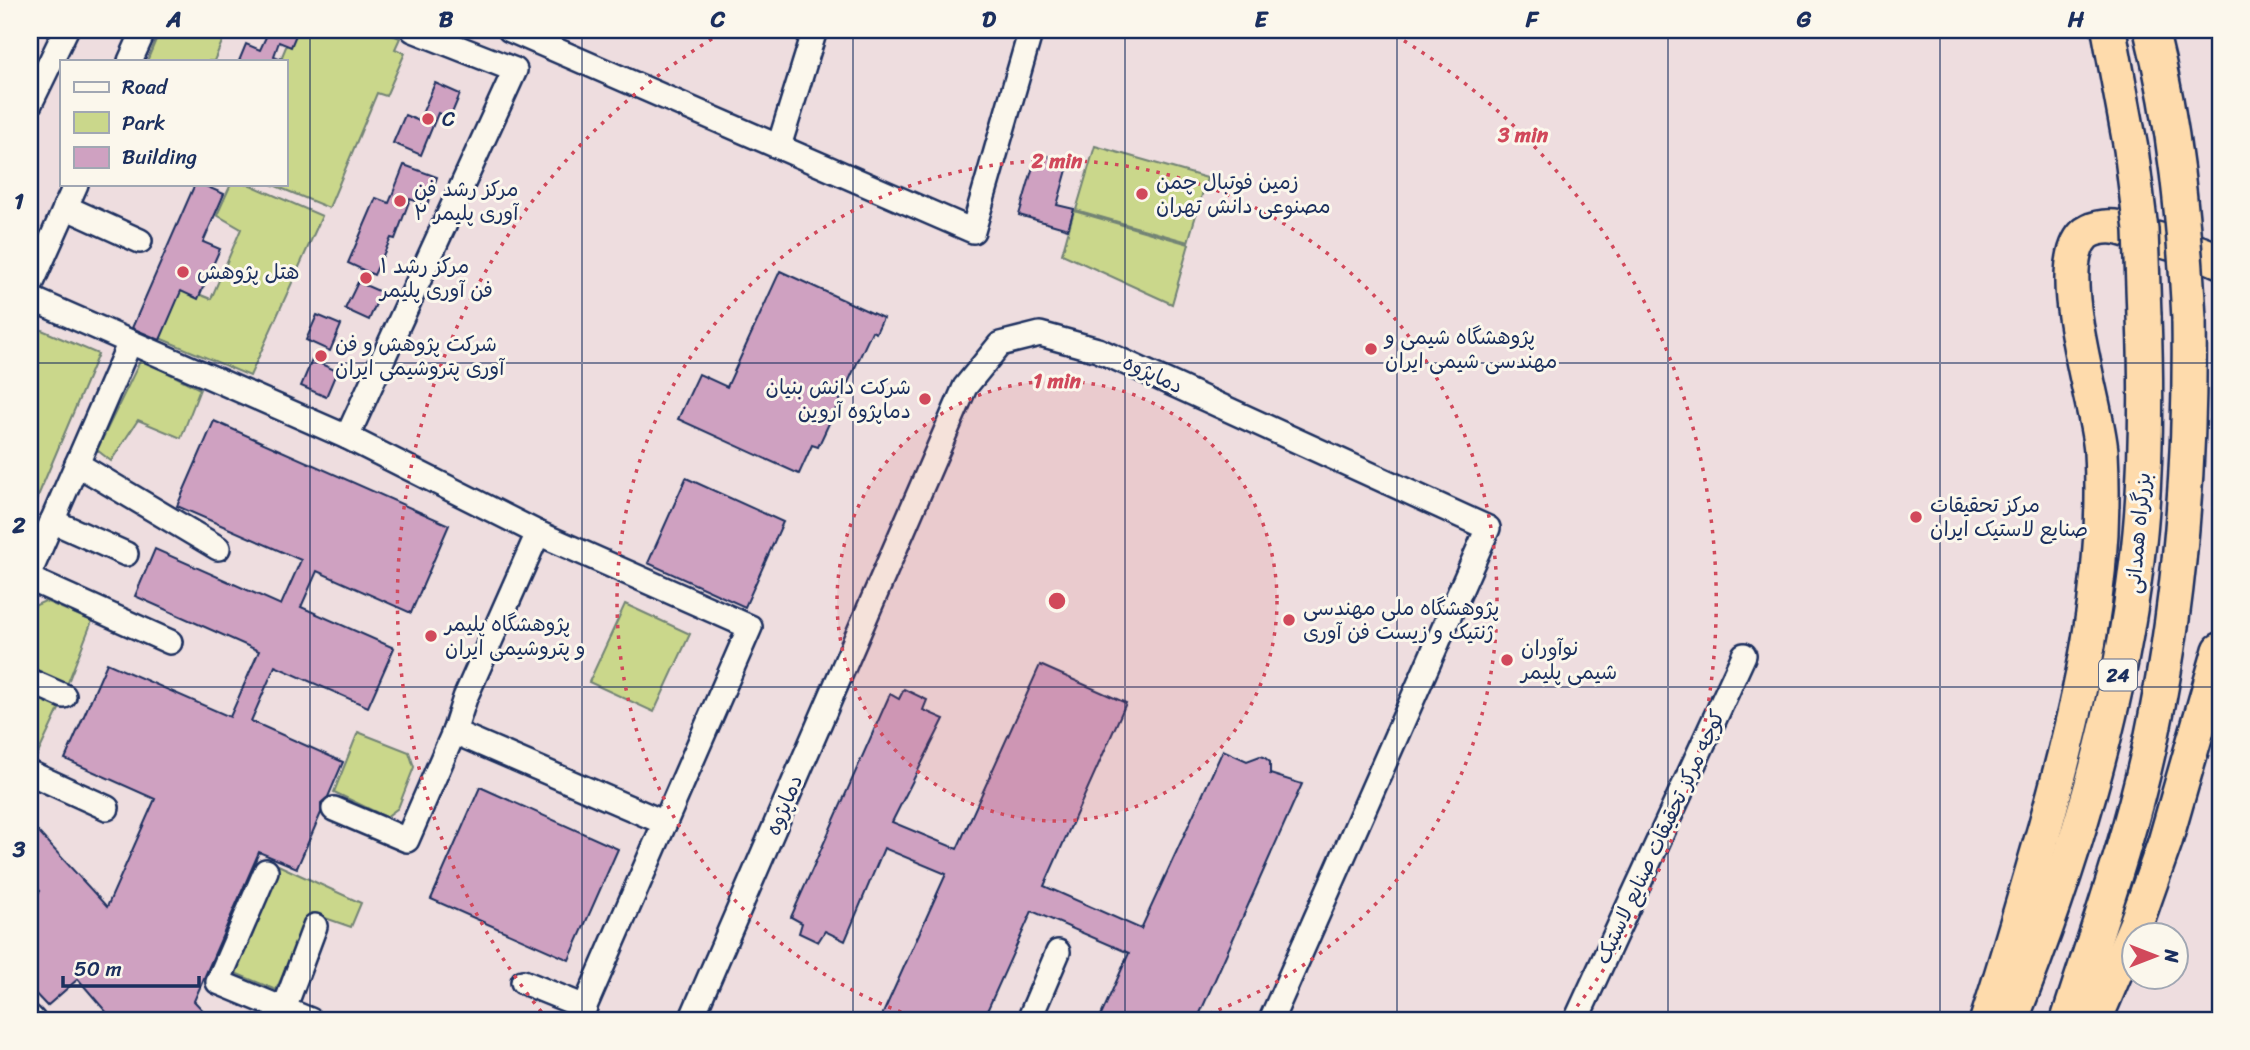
<svg xmlns="http://www.w3.org/2000/svg" width="2250" height="1050" viewBox="0 0 2250 1050" font-family="Sriracha,'Playpen Sans Arabic',sans-serif">
	<rect width="100%" height="100%" fill="#eedddf"/>
	<filter id="ink" filterUnits="userSpaceOnUse"><feTurbulence type="fractalNoise" baseFrequency=".0143" numOctaves="2"/><feDisplacementMap in="SourceGraphic" scale="14" xChannelSelector="R" yChannelSelector="G"/><feConvolveMatrix kernelMatrix="1 2 1 2 8 2 1 2 1" color-interpolation-filters="sRGB"/></filter>
	<g filter="url(#ink)">
		<g fill="#cad78b" stroke="#728374" stroke-width="2">
			<polygon points="160,30 227,30 214,61 147,61"/>
			<polygon points="293,30 380,30 400,38 395,49 405,53 386,96 377,93 329,208 271,184 285,184 285,61 280,61"/>
			<polygon points="1095,146 1207,178 1188,242 1076,210"/>
			<polygon points="231,184 248,184 322,216 250,376 157,337 178,286 211,299 241,229 217,215"/>
			<polygon points="1074,211 1189,244 1172,304 1062,254"/>
			<polygon points="30,325 98,354 30,515"/>
			<polygon points="141,359 200,389 181,438 138,420 111,461 97,450"/>
			<polygon points="45,601 92,621 67,685 30,667 30,615 34,606"/>
			<polygon points="625,604 690,634 654,712 589,682"/>
			<polygon points="30,696 60,707 35,760 30,758"/>
			<polygon points="358,732 409,752 414,767 398,808 386,817 334,792"/>
			<polygon points="278,865 361,903 351,927 311,913 276,990 235,973"/>
		</g>
		<g fill="#cfa1c1" stroke="#1b2f5e" stroke-width="2">
			<polygon points="250,30 298,30 291,47 279,42 274,56 286,61 239,61 246,44 260,50 266,37"/>
			<polygon points="435,83 460,94 450,118 438,113 421,155 393,143 405,115 419,121"/>
			<polygon points="1037,153 1069,163 1057,205 1074,209 1068,229 1019,215"/>
			<polygon points="404,165 437,177 427,205 410,199 395,239 391,238 374,275 348,263 376,198 389,203"/>
			<polygon points="195,184 201,184 224,194 203,242 220,249 198,299 181,291 160,340 132,328"/>
			<polygon points="780,271 883,318 876,333 872,331 818,447 812,445 799,474 678,419 699,374 727,387"/>
			<polygon points="358,282 381,292 369,320 345,309"/>
			<polygon points="317,315 341,325 330,351 306,340"/>
			<polygon points="312,360 337,371 326,397 301,386"/>
			<polygon points="214,421 449,525 411,613 317,571 301,607 394,648 368,707 275,666 251,721 343,762 328,797 321,803 321,813 297,868 259,852 194,1001 212,1020 113,1020 78,979 47,1006 30,988 30,923 37,917 30,909 30,901 40,891 30,881 30,823 107,907 155,799 65,759 107,663 230,717 259,651 135,596 155,549 281,605 301,560 177,506"/>
			<polygon points="686,478 783,522 745,607 648,563"/>
			<polygon points="1040,665 1126,703 1044,886 1141,929 1223,750 1247,761 1260,756 1264,757 1270,762 1270,774 1302,784 1197,1020 1099,1020 1129,953 1032,911 983,1020 880,1020 946,874 884,848 845,941 825,931 818,942 799,933 802,923 791,917 890,694 899,699 904,689 927,700 923,710 944,719 892,822 957,849"/>
			<polygon points="480,787 618,849 569,960 431,899"/>
		</g>
		<g fill="none" stroke-linecap="round" stroke-linejoin="round">
			<defs>
				<g id="minor">
					<polyline points="413,30 515,70 347,437 538,533 750,627 579,1020"/>
					<polyline points="510,30 973,231 1031,30"/>
					<polyline points="130,61 144,30"/>
					<polyline points="30,104 66,30"/>
					<polyline points="779,146 815,30"/>
					<polyline points="65,207 140,241"/>
					<polyline points="30,287 76,184"/>
					<polyline points="30,298 347,437"/>
					<polyline points="77,464 218,548"/>
					<polyline points="52,521 126,554"/>
					<polyline points="30,572 130,342"/>
					<polyline points="30,579 170,642"/>
					<polyline points="30,681 64,696"/>
					<polyline points="454,732 465,698 538,533"/>
					<polyline points="30,773 107,808"/>
					<polyline points="334,809 407,840 454,732 665,823"/>
					<polyline points="266,871 218,982 310,1020"/>
					<polyline points="523,982 585,1007"/>
					<polyline points="284,1009 315,926"/>
					<polyline points="30,1017 33,1020"/>
					<polyline points="691,1020 965,387 1000,344 1040,334 1098,350 1488,528 1271,1020"/>
					<polyline points="1029,1020 1058,952"/>
					<polyline points="1576,1020 1744,655"/>
				</g>
				<g id="highway">
					<path d="M1987,1020C2008,956 2026,892 2045,827C2080,702 2108,583 2101,452C2098,404 2050,270 2084,235C2091,228 2105,226 2114,227C2124,228 2135,233 2145,236C2171,243 2196,250 2220,261"/>
					<path d="M2011,1020C2070,873 2118,719 2137,560C2147,479 2147,397 2144,316"/>
					<path d="M2068,1020C2098,927 2132,832 2152,735C2181,598 2191,459 2189,319"/>
					<polyline points="2092,1020 2100,1008 2136,924 2165,842 2220,650"/>
				</g>
			</defs>
			<use href="#minor" stroke="#1b2f5e" stroke-width="28"/>
			<use href="#highway" stroke="#1b2f5e" stroke-width="38"/>
			<use href="#minor" stroke="#fbf7ec" stroke-width="23"/>
			<use href="#highway" stroke="#fedbac" stroke-width="33"/>
			<defs>
				<g id="highway-bridge">
					<polyline points="2109,30 2131,149 2141,230 2144,316"/>
					<path d="M2151,30C2175,125 2184,221 2189,319"/>
				</g>
			</defs>
			<use href="#highway-bridge" stroke="#1b2f5e" stroke-width="38" stroke-linecap="butt"/>
			<use href="#highway-bridge" stroke="#fedbac" stroke-width="33"/>
		</g>
	</g>
	<path fill="none" stroke="#1b2f5e" stroke-width="2" stroke-opacity="0.55" d="M310,30V1020M582,30V1020M853,30V1020M1125,30V1020M1397,30V1020M1668,30V1020M1940,30V1020M30,363H2220M30,687H2220"/>
	<circle cx="1057" cy="601" r="220" fill="#d1495b" fill-opacity=".12"/>
	<g fill="none" stroke="#d1495b" stroke-width="3.5" stroke-dasharray="3.5 7">
		<circle cx="1057" cy="601" r="220"/>
		<path d="M921 1019A440 440 0 1 1 1193 1019"/>
		<path d="M548 1020A659 659 0 0 1 727 30M1386 30A659 659 0 0 1 1566 1020"/>
	</g>
	<g fill="#d1495b" stroke="#fbf7ec" stroke-width="2.5">
		<circle cx="428" cy="119" r="7"/>
		<circle cx="1142" cy="194" r="7"/>
		<circle cx="400" cy="201" r="7"/>
		<circle cx="183" cy="272" r="7"/>
		<circle cx="366" cy="278" r="7"/>
		<circle cx="1371" cy="349" r="7"/>
		<circle cx="321" cy="356" r="7"/>
		<circle cx="925" cy="399" r="7"/>
		<circle cx="1916" cy="517" r="7"/>
		<circle cx="1289" cy="620" r="7"/>
		<circle cx="431" cy="636" r="7"/>
		<circle cx="1507" cy="660" r="7"/>
	</g>
	<g text-anchor="middle" stroke-width="6" stroke-linejoin="round" paint-order="stroke">
		<rect fill="#fbf7ec" stroke="#5e6b89" stroke-width="2" x="2099" y="659.5" width="38" height="31" rx="5"/>
		<g font-size="19" font-weight="bold" fill="#1b2f5e">
			<text x="2118" y="682">24</text>
		</g>
		<g font-size="21" fill="#1b2f5e" stroke="#fbf7ec" text-anchor="start">
			<text x="442" y="126">C</text>
			<text x="1156" y="189">زمین فوتبال چمن<tspan x="1156" dy="24">مصنوعی دانش تهران</tspan></text>
			<text x="414" y="196">مرکز رشد فن<tspan x="414" dy="24">آوری پلیمر ۲</tspan></text>
			<text x="380" y="273">۱ مرکز رشد<tspan x="380" dy="24">فن آوری پلیمر</tspan></text>
			<text x="197" y="279">هتل پژوهش</text>
			<text x="1385" y="344">پژوهشگاه شیمی و<tspan x="1385" dy="24">مهندسی شیمی ایران</tspan></text>
			<text x="335" y="351">شرکت پژوهش و فن<tspan x="335" dy="24">آوری پتروشیمی ایران</tspan></text>
			<text x="911" y="394" text-anchor="end">شرکت دانش بنیان<tspan x="911" dy="24">دماپژوه آروین</tspan></text>
			<text x="1930" y="512">مرکز تحقیقات<tspan x="1930" dy="24">صنایع لاستیک ایران</tspan></text>
			<text x="1303" y="615">پژوهشگاه ملی مهندسی<tspan x="1303" dy="24">ژنتیک و زیست فن آوری</tspan></text>
			<text x="445" y="631">پژوهشگاه پلیمر<tspan x="445" dy="24">و پتروشیمی ایران</tspan></text>
			<text x="1521" y="655">نوآوران<tspan x="1521" dy="24">شیمی پلیمر</tspan></text>
		</g>
		<g font-size="21" fill="#1b2f5e" stroke="#fbf7ec">
			<text transform="translate(1153 374) rotate(25)" y="7">دماپژوه</text>
			<text transform="translate(2138 533) rotate(-85)" y="7">بزرگراه همدانی</text>
			<text transform="translate(784 805) rotate(-67)" y="7">دماپژوه</text>
			<text transform="translate(1660 837) rotate(-65)" y="7">کوچه مرکز تحقیقات صنایع لاستیک</text>
		</g>
	</g>
	<circle cx="1057" cy="601" r="10" fill="#d1495b" stroke="#fbf7ec" stroke-width="3.5"/>
	<g font-size="21" text-anchor="middle" font-weight="bold" fill="#d1495b" stroke="#fbf7ec" stroke-width="6" stroke-linejoin="round" paint-order="stroke">
		<text x="1523" y="142">3 min</text>
		<text x="1057" y="168">2 min</text>
		<text x="1057" y="388">1 min</text>
	</g>
	<rect width="2250" height="1050" fill="none" stroke="#fbf7ec" stroke-width="77"/>
	<rect x="60" y="60" width="228" height="126" fill="#fbf7ec" stroke="#a1a7b3" stroke-width="2"/>
	<rect x="74" y="82" width="35" height="10" fill="#fbf7ec" stroke="#a1a7b3" stroke-width="2"/>
	<text x="122" y="94" font-size="21" fill="#1b2f5e">Road</text>
	<rect x="74" y="112" width="35" height="21" fill="#cad78b" stroke="#a1a7b3" stroke-width="2"/>
	<text x="122" y="130" font-size="21" fill="#1b2f5e">Park</text>
	<rect x="74" y="147" width="35" height="21" fill="#cfa1c1" stroke="#a1a7b3" stroke-width="2"/>
	<text x="122" y="164" font-size="21" fill="#1b2f5e">Building</text>
	<g transform="translate(2155 956) rotate(90)"><circle r="33" fill="#fbf7ec" stroke="#a1a7b3" stroke-width="2"/>
	<path d="M0-5L12 26L0 18L-12 26Z" fill="#d1495b"/>
	<text y="-10" font-size="19" font-weight="bold" text-anchor="middle" fill="#1b2f5e">N</text>
	</g>
	<path d="M63 976v10h136v-10" fill="none" stroke="#1b2f5e" stroke-width="3.5"/>
	<text x="74" y="976" font-size="21" fill="#1b2f5e" stroke="#fbf7ec" stroke-width="5" paint-order="stroke">50 m</text>
	<rect x="38" y="38" width="2174" height="974" fill="none" stroke="#1b2f5e" stroke-width="2.5"/>
	<g font-size="23" text-anchor="middle" font-weight="bold" fill="#1b2f5e">
		<text x="174" y="27">A</text>
		<text x="446" y="27">B</text>
		<text x="718" y="27">C</text>
		<text x="989" y="27">D</text>
		<text x="1261" y="27">E</text>
		<text x="1532" y="27">F</text>
		<text x="1804" y="27">G</text>
		<text x="2076" y="27">H</text>
		<text x="19" y="209">1</text>
		<text x="19" y="533">2</text>
		<text x="19" y="857">3</text>
	</g>
</svg>
